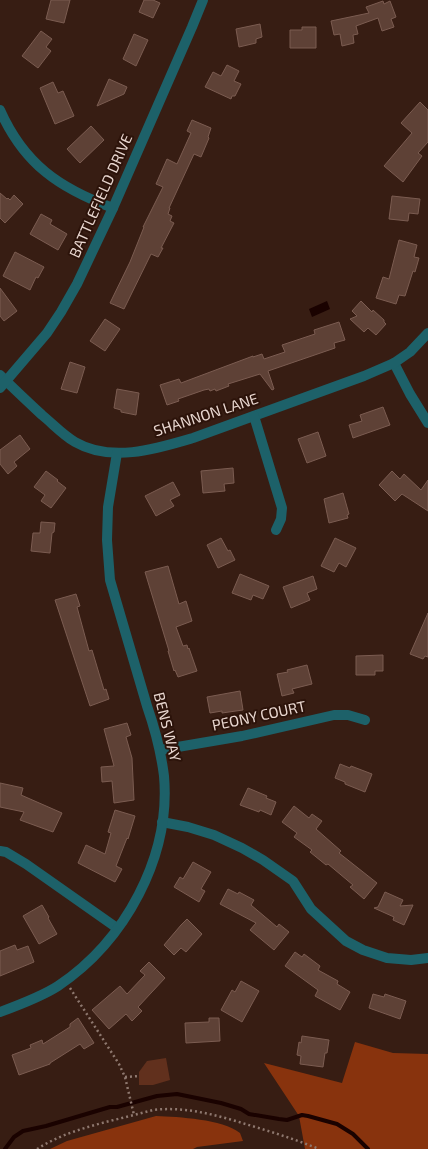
<svg xmlns="http://www.w3.org/2000/svg" width="428" height="1149" viewBox="0 0 428 1149" font-family="'Exo 2',sans-serif">
	<rect width="100%" height="100%" fill="#371d13"/>
	<polygon fill="#61301d" points="166,1058 170,1080 153,1085 139,1085 139,1072 147,1061"/>
	<g fill="#88330d">
		<polygon points="355,1042 393,1053 428,1054 428,1149 305,1149 299,1116 264,1063 342,1083"/>
		<path d="M156,1116C179,1117 222,1119 240,1133L243,1141L197,1147L193,1149H50L67,1141Z"/>
	</g>
	<polygon fill="#1a0200" points="327,301 330,309 312,317 309,309"/>
	<g fill="none" stroke-linecap="round" stroke-linejoin="round">
		<polyline stroke="#1a0200" stroke-width="4" points="5,1149 14,1137 23,1131 46,1126 110,1107 117,1107 157,1096 177,1094 221,1103 241,1109 249,1114 279,1119 287,1120 302,1115 308,1116 337,1124 353,1134 368,1149"/>
	</g>
	<g fill="#5e4136" stroke="#7b5c51">
		<polygon points="51,0 70,0 64,23 46,19"/>
		<polygon points="144,0 153,0 160,3 153,18 139,12"/>
		<polygon points="383,1 384,4 390,1 396,17 391,19 394,27 382,31 378,18 356,26 358,34 353,35 354,43 342,46 340,34 334,35 331,21 369,13 366,7"/>
		<polygon points="260,24 262,37 256,39 256,43 239,47 236,29"/>
		<polygon points="302,27 316,27 316,48 290,48 290,30 302,30"/>
		<polygon points="41,31 52,39 46,47 51,51 38,68 22,56"/>
		<polygon points="134,34 148,40 136,66 123,59"/>
		<polygon points="227,65 239,71 234,81 241,84 235,96 232,96 231,99 205,87 213,72 221,76"/>
		<polygon points="109,79 127,87 124,94 97,106"/>
		<polygon points="53,82 58,93 63,91 74,116 55,124 40,88"/>
		<polygon points="420,102 428,110 428,142 418,153 422,156 403,182 384,166 412,133 401,123"/>
		<polygon points="192,120 211,128 208,137 209,138 201,157 194,154 169,208 170,208 168,214 172,216 170,221 174,223 161,248 163,248 158,257 151,254 124,309 110,303 130,262 144,227 143,227 163,187 156,184 167,159 177,164 191,133 187,131"/>
		<polygon points="91,126 104,140 80,163 67,149"/>
		<polygon points="0,193 7,199 8,198 10,200 14,195 23,204 5,223 0,218"/>
		<polygon points="392,196 420,199 418,214 409,213 408,221 389,219"/>
		<polygon points="41,214 52,220 50,224 67,234 58,250 30,234"/>
		<polygon points="399,240 417,245 414,257 419,258 415,272 413,271 405,296 399,295 396,304 376,298 383,277 389,279"/>
		<polygon points="15,252 44,267 38,278 36,277 30,290 3,276"/>
		<polygon points="0,288 17,311 4,321 0,316"/>
		<polygon points="361,301 372,312 373,310 384,320 384,322 386,324 376,335 368,328 364,332 350,319 357,316 352,311"/>
		<polygon points="105,319 120,329 105,351 90,341"/>
		<polygon points="339,322 345,340 334,343 335,348 268,371 274,389 272,390 260,374 228,384 229,386 216,391 215,389 210,391 209,389 204,390 178,399 179,401 167,405 160,385 179,379 181,383 253,356 253,357 262,354 264,359 285,352 282,345 315,334 314,330"/>
		<polygon points="70,362 85,367 77,393 61,389"/>
		<polygon points="117,389 139,393 136,415 121,412 121,410 114,408"/>
		<polygon points="383,407 390,425 353,438 349,425 362,421 360,415"/>
		<polygon points="318,432 326,456 307,463 298,439"/>
		<polygon points="20,435 30,449 14,462 17,466 8,474 0,464 0,450"/>
		<polygon points="233,468 234,483 224,484 225,491 203,493 201,471"/>
		<polygon points="46,471 58,480 57,481 66,488 51,508 41,501 45,495 34,487"/>
		<polygon points="392,471 400,479 404,474 421,490 428,480 428,511 402,494 395,501 379,485"/>
		<polygon points="173,482 180,495 170,500 174,506 156,516 145,496"/>
		<polygon points="343,493 349,514 347,515 348,518 329,523 324,499"/>
		<polygon points="41,522 55,523 54,532 52,533 50,553 31,551 33,533 40,533"/>
		<polygon points="221,538 228,551 230,550 235,560 218,568 207,545"/>
		<polygon points="335,538 356,548 346,567 339,563 334,572 321,566"/>
		<polygon points="168,566 179,604 186,601 192,621 176,627 183,646 187,645 188,649 189,648 197,671 178,677 175,670 174,671 168,651 169,651 145,572"/>
		<polygon points="240,574 269,586 263,599 253,595 251,600 232,593"/>
		<polygon points="313,576 317,589 307,593 310,600 291,608 283,587"/>
		<polygon points="76,594 80,606 77,607 89,651 92,650 104,690 106,689 109,699 90,706 55,600"/>
		<polygon points="428,613 428,657 425,656 423,659 410,654"/>
		<polygon points="383,655 383,671 375,671 375,675 356,675 356,656"/>
		<polygon points="307,665 312,684 292,689 294,693 282,696 277,674 288,672 287,670"/>
		<polygon points="240,691 243,710 222,713 222,711 210,713 207,697"/>
		<polygon points="127,723 131,735 126,737 132,758 134,800 114,803 112,781 102,782 101,767 114,766 104,729"/>
		<polygon points="340,764 350,768 351,766 372,774 365,792 345,784 345,782 335,778"/>
		<polygon points="0,783 23,788 21,795 62,813 53,832 20,820 24,812 0,807"/>
		<polygon points="248,788 267,796 266,798 276,802 271,815 260,810 259,812 240,805"/>
		<polygon points="294,806 309,818 312,814 322,821 316,829 341,851 339,853 377,883 364,899 350,887 353,885 328,864 326,865 310,852 312,850 294,837 297,833 282,822"/>
		<polygon points="115,810 135,816 128,839 127,838 116,866 122,869 115,882 78,863 86,845 105,854 111,833 108,832"/>
		<polygon points="193,862 211,872 201,889 205,891 199,902 174,887 180,877 183,879"/>
		<polygon points="228,889 238,894 239,892 254,900 251,905 277,927 279,924 289,932 274,950 250,930 256,923 220,904"/>
		<polygon points="385,892 403,900 400,906 413,905 404,925 393,920 394,917 374,908 378,907"/>
		<polygon points="42,905 49,917 48,918 57,934 39,944 23,916"/>
		<polygon points="187,919 202,934 186,952 181,948 174,955 164,945 181,925"/>
		<polygon points="15,945 17,950 28,946 34,962 0,976 0,951"/>
		<polygon points="295,952 302,957 304,954 320,966 318,970 338,981 337,984 350,992 340,1010 315,996 318,990 285,966"/>
		<polygon points="149,962 165,978 138,1007 142,1011 132,1021 126,1014 109,1029 92,1010 120,986 127,994 145,975 140,971"/>
		<polygon points="241,981 259,991 242,1022 221,1010 232,990 235,992"/>
		<polygon points="373,994 384,997 385,994 406,1001 400,1019 369,1008"/>
		<polygon points="78,1018 94,1043 84,1049 80,1044 50,1063 50,1064 19,1075 12,1055 31,1048 30,1045 42,1040 43,1044 70,1027 70,1024"/>
		<polygon points="209,1018 219,1018 220,1041 186,1043 185,1023 209,1022"/>
		<polygon points="302,1036 329,1040 327,1053 325,1053 323,1067 300,1064 301,1056 297,1055 299,1042 301,1043"/>
	</g>
	<g fill="none" stroke-linecap="round" stroke-linejoin="round">
		<g stroke="#8e786f" stroke-width="2.5" stroke-dasharray="2 3" stroke-linecap="butt">
			<polyline points="70,988 119,1064 125,1077 134,1115"/>
			<polyline points="125,1077 139,1076"/>
			<path d="M37,1149C72,1127 114,1121 153,1110C187,1106 220,1116 252,1126C275,1133 297,1140 319,1149"/>
		</g>
		<g stroke="#1d6169" stroke-width="10">
			<path d="M0,110C24,164 59,188 113,208"/>
			<polyline points="394,363 410,394 428,423"/>
			<path d="M0,375C14,389 28,402 42,415C53,424 63,435 75,442C111,463 156,449 193,438L364,376L394,363L410,352L428,333"/>
			<polyline points="0,388 47,333 61,312 77,284 113,208 192,27 203,0"/>
			<polyline points="254,416 282,508 281,519 276,530"/>
			<polyline points="160,750 242,736 334,715 348,715 365,720"/>
			<polyline points="162,822 188,827 214,835 242,848 263,860 293,881 311,909 346,941 363,950 387,958 411,960 428,958"/>
			<polyline points="0,851 6,852 26,864 117,928"/>
			<path d="M0,1012C19,1005 41,997 58,986C125,941 171,857 164,776C161,752 155,729 147,706L110,580L107,540L108,507L117,453"/>
		</g>
	</g>
	<g text-anchor="middle" stroke-width="4" stroke-linejoin="round" paint-order="stroke">
		<g font-size="15" fill="#e9d7d0" stroke="#2c130a">
			<text transform="translate(101 196) rotate(-66)" y="5">BATTLEFIELD DRIVE</text>
			<text transform="translate(206 415) rotate(-18)" y="5">SHANNON LANE</text>
			<text transform="translate(259 716) rotate(-12)" y="5">PEONY COURT</text>
			<text transform="translate(167 727) rotate(76)" y="5">BENS WAY</text>
		</g>
	</g>
</svg>
